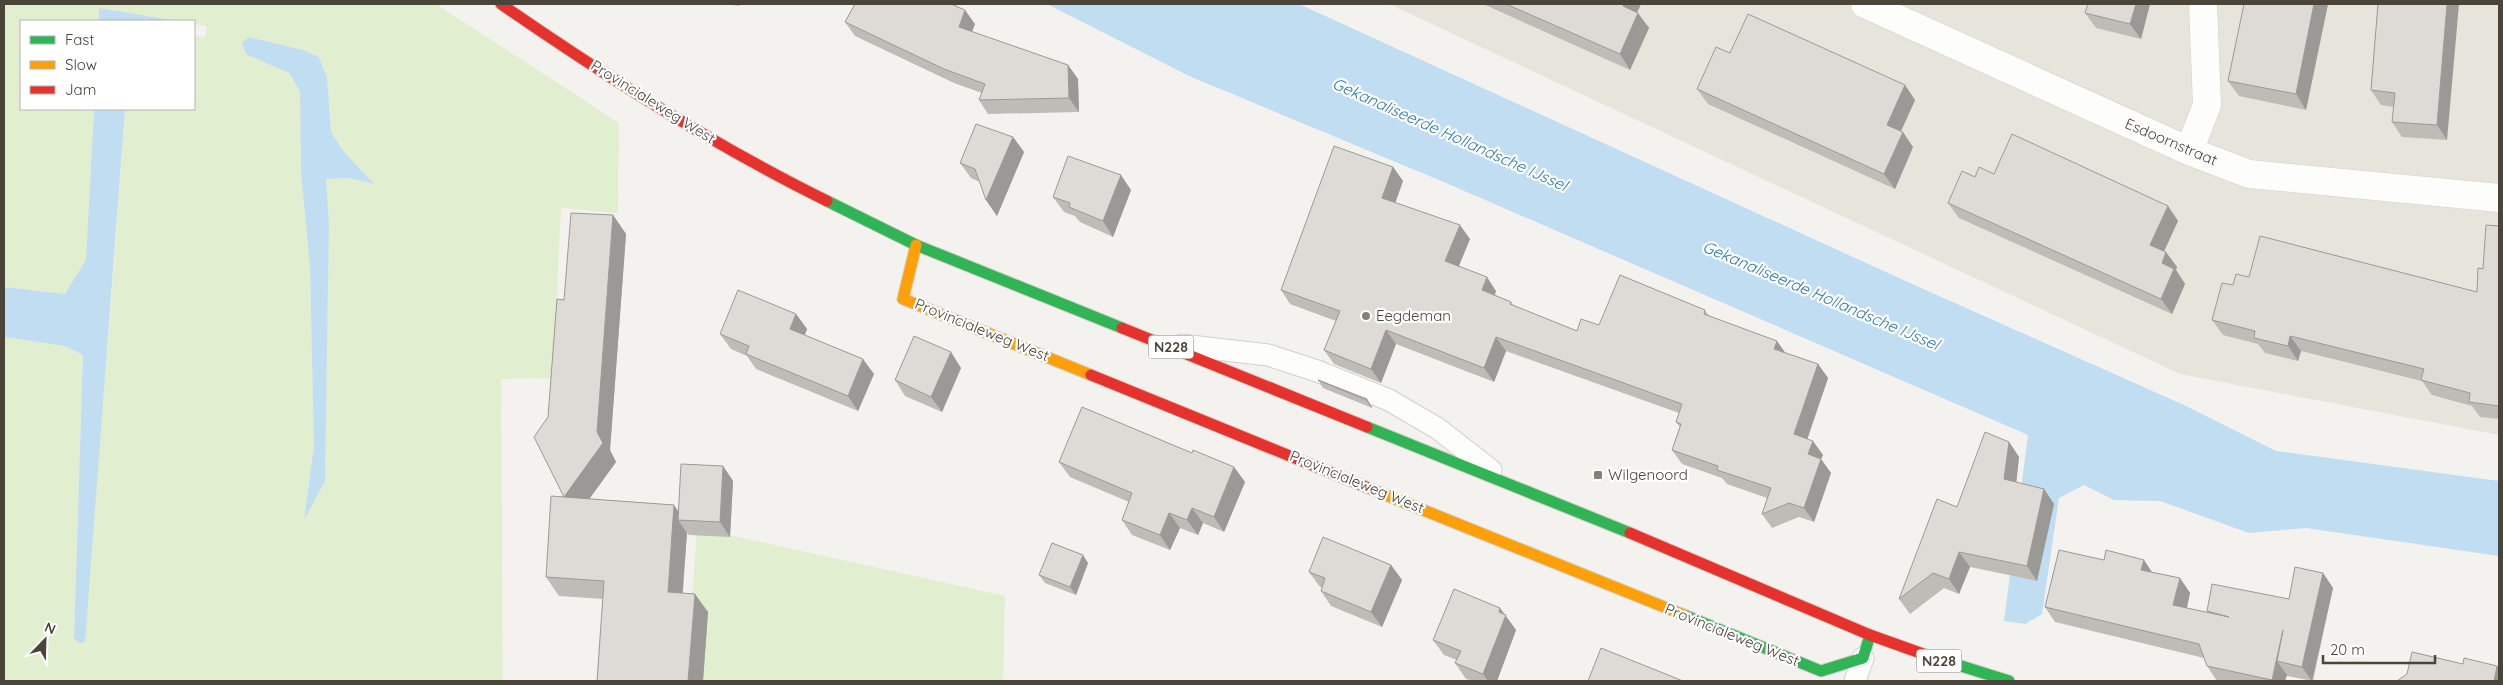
<svg xmlns="http://www.w3.org/2000/svg" width="2503" height="685" viewBox="0 0 2503 685" font-family="Quicksand,sans-serif">
	<rect width="100%" height="100%" fill="#f4f2ee"/>
	<polygon fill="#e7e4dc" points="1389,4 2499,4 2499,435 2180,374"/>
	<g fill="#e1eecf" fill-rule="evenodd">
		<path d="M4,4H436L619,123L618,213L561,208L553,378L501,379L503,681H4V337L65,346L83,355L74,639L80,643L110,318L125,109H194V36L205,37L207,26L194,24V21H177L100,8L99,21H21V109H94L86,261L65,294L4,287ZM249,37L303,50L319,57L327,78L331,132L344,152L373,184L349,178L326,179L329,223L325,481L304,519L314,446L310,267L301,173L300,91L289,73Z"/>
		<polygon points="697,528 1005,596 1003,681 635,681 691,616"/>
	</g>
	<g fill="#c0ddf1">
		<polygon points="1047,4 1299,4 1910,283 2186,406 2276,451 2499,481 2499,556 2306,528 2249,533 2160,501 2114,500 2084,485 2059,498 2042,614 2025,624 2004,621 2028,435 1446,183 1189,76"/>
		<polygon points="99,8 177,21 99,21"/>
		<polygon points="249,37 303,50 319,57 327,78 331,132 344,152 374,184 349,178 326,179 329,223 325,481 304,520 314,446 310,267 301,173 300,91 289,73 246,54 242,43"/>
		<polygon points="94,109 125,109 85,642 80,643 74,639 83,355 65,346 4,337 4,287 65,294 86,260"/>
	</g>
	<g fill="none" stroke-linecap="round" stroke-linejoin="round">
		<defs>
			<g id="lane">
				<polyline points="1182,345 1268,355 1317,371 1389,400 1437,428 1491,470"/>
				<polyline points="1855,681 1863,658"/>
			</g>
			<g id="street">
				<polyline points="1865,4 2189,151 2249,174 2499,198"/>
				<polyline points="2189,151 2207,105 2203,4"/>
			</g>
			<g id="fast">
				<polyline points="827,201 916,245 1122,328"/>
				<polyline points="1367,427 1630,533"/>
				<polyline points="1684,615 1821,671 1863,658 1870,635"/>
				<polyline points="1926,655 2009,681"/>
			</g>
			<g id="slow">
				<polyline points="916,245 903,299 1091,375"/>
				<polyline points="1366,487 1684,615"/>
			</g>
			<g id="jam">
				<path d="M501,4C605,76 713,145 827,201"/>
				<polyline points="1122,328 1367,427"/>
				<polyline points="1091,375 1366,487"/>
				<polyline points="1630,533 1870,635 1926,655"/>
			</g>
		</defs>
		<use href="#lane" stroke="#d2d0cb" stroke-width="23"/>
		<use href="#street" stroke="#d2d0cb" stroke-width="29"/>
		<use href="#fast" stroke="#d3cfc5" stroke-width="13"/>
		<use href="#slow" stroke="#d3cfc5" stroke-width="13"/>
		<use href="#jam" stroke="#d3cfc5" stroke-width="13"/>
		<use href="#lane" stroke="#fdfdfc" stroke-width="21"/>
		<use href="#street" stroke="#fdfdfc" stroke-width="28"/>
		<use href="#fast" stroke="#30b455" stroke-width="11"/>
		<use href="#slow" stroke="#ff9f0a" stroke-width="11"/>
		<use href="#jam" stroke="#e5322d" stroke-width="11"/>
	</g>
	<g fill="#bfbcb8">
		<polygon points="724,4 740,4 740,6"/>
		<polygon points="1483,4 1641,4 1637,13 1649,28 1630,70"/>
		<polygon points="2150,4 2141,39 2096,28 2085,13"/>
		<polygon points="2244,4 2328,4 2306,110 2239,96 2228,81"/>
		<polygon points="2378,4 2447,140 2402,137 2392,122 2394,107 2381,105 2371,90"/>
		<polygon points="845,22 975,24 972,32 1068,65 1078,79 1079,112 988,114 979,100 982,93 954,83 855,36"/>
		<polygon points="1730,53 1915,100 1901,131 1913,147 1895,189 1708,104 1697,89"/>
		<polygon points="1013,137 1024,152 997,216 986,200 980,182 971,178 960,163"/>
		<polygon points="1393,167 1403,181 1395,203 1470,239 1459,266 1496,291 1495,295 1511,302 1514,306 1577,331 1599,325 1705,310 1709,316 1786,353 1818,364 1828,378 1807,439 1823,455 1821,459 1831,473 1814,522 1799,517 1772,528 1762,514 1767,498 1727,484 1722,478 1682,464 1672,450 1680,427 1676,422 1679,413 1506,351 1494,382 1396,344 1381,383 1334,364 1324,350 1336,321 1290,304 1281,290"/>
		<polygon points="1975,177 2168,206 2178,221 2164,251 2177,267 2176,270 2185,284 2172,314 1959,218 1948,203"/>
		<polygon points="1131,190 1113,237 1080,222 1075,216 1064,212 1053,197"/>
		<polygon points="613,215 626,234 610,450 616,462 589,499 679,512 723,466 733,481 730,537 689,535 687,533 683,593 708,612 703,681 597,681 603,599 559,596 546,577 564,497 548,417 564,300"/>
		<polygon points="2499,226 2499,419 2480,417 2472,406 2432,395 2422,381 2301,351 2298,361 2265,353 2258,344 2223,335 2212,320 2233,285 2249,277 2477,292 2483,269"/>
		<polygon points="796,314 807,329 805,335 874,374 858,411 756,369 747,356 731,349 720,334"/>
		<polygon points="961,368 942,412 905,396 895,380"/>
		<polygon points="1318,380 1367,399 1372,407 1372,408 1323,388"/>
		<polygon points="2009,442 2019,457 2016,482 2044,489 2054,504 2037,581 1970,567 1959,594 1944,588 1910,614 1899,599 1957,507"/>
		<polygon points="1192,453 1234,467 1245,482 1224,532 1203,523 1198,535 1180,528 1170,550 1132,535 1122,520 1129,502 1070,477 1059,462"/>
		<polygon points="1088,563 1076,595 1045,583 1039,575"/>
		<polygon points="1391,565 1402,580 1382,627 1331,606 1321,591 1322,587 1320,587 1309,572"/>
		<polygon points="2152,572 2180,578 2190,593 2187,608 2208,613 2207,611 2289,599 2323,573 2333,588 2313,681 2287,676 2287,675 2285,681 2217,681 2207,666 2204,658 2055,622 2045,607"/>
		<polygon points="1505,615 1516,630 1497,681 1473,681 1466,679 1455,663 1457,660 1444,655 1433,640"/>
	</g>
	<g fill="#9b9996">
		<polygon points="1624,4 1641,4 1633,21 1623,6"/>
		<polygon points="2136,4 2150,4 2141,39 2130,24"/>
		<polygon points="2314,4 2328,4 2306,110 2296,94"/>
		<polygon points="2447,4 2459,4 2447,140 2437,125"/>
		<polygon points="965,10 975,24 968,41 959,27"/>
		<polygon points="1638,13 1649,28 1630,70 1620,54"/>
		<polygon points="1068,65 1078,79 1079,112 1069,98"/>
		<polygon points="1905,85 1915,100 1897,140 1887,125"/>
		<polygon points="1903,132 1913,147 1895,189 1884,174"/>
		<polygon points="1013,137 1024,152 997,216 986,200"/>
		<polygon points="1393,167 1403,181 1392,212 1382,198"/>
		<polygon points="1121,175 1131,190 1113,237 1103,221"/>
		<polygon points="2168,206 2178,221 2160,260 2150,245"/>
		<polygon points="613,215 626,234 610,450 616,462 577,516 564,497 597,432"/>
		<polygon points="1460,225 1470,239 1455,275 1445,261"/>
		<polygon points="2166,252 2177,267 2176,270 2185,284 2172,314 2161,299 2162,263"/>
		<polygon points="1487,277 1496,291 1491,304 1482,290"/>
		<polygon points="796,314 807,329 801,344 790,329"/>
		<polygon points="1386,330 1396,344 1381,383 1371,369"/>
		<polygon points="2290,336 2301,351 2298,361 2288,346"/>
		<polygon points="1496,337 1506,351 1494,382 1484,368"/>
		<polygon points="1777,341 1787,355 1774,349"/>
		<polygon points="951,352 961,368 942,412 931,397"/>
		<polygon points="863,359 874,374 858,411 848,396"/>
		<polygon points="1818,364 1828,378 1804,449 1794,434"/>
		<polygon points="1367,399 1372,407 1372,408 1366,400"/>
		<polygon points="1813,441 1823,455 1821,459 1831,473 1814,522 1804,508 1808,454"/>
		<polygon points="2009,442 2019,457 2015,495 2004,479"/>
		<polygon points="723,466 733,481 730,537 720,522"/>
		<polygon points="1234,467 1245,482 1224,532 1214,517"/>
		<polygon points="2044,489 2054,504 2037,581 2027,566"/>
		<polygon points="674,505 685,521 678,520 687,533 681,610 668,592"/>
		<polygon points="1192,508 1203,523 1198,535 1187,520"/>
		<polygon points="1169,513 1180,528 1170,550 1160,535"/>
		<polygon points="1959,552 1970,567 1959,594 1949,579"/>
		<polygon points="1083,555 1088,563 1076,595 1070,587"/>
		<polygon points="2144,560 2154,575 2141,570"/>
		<polygon points="1391,565 1402,580 1382,627 1371,612"/>
		<polygon points="2323,573 2333,588 2312,681 2302,667"/>
		<polygon points="2180,578 2190,593 2184,620 2173,605"/>
		<polygon points="695,594 708,612 703,681 688,681"/>
		<polygon points="1500,608 1516,630 1497,681 1488,681 1483,674 1499,612"/>
		<polygon points="2283,630 2277,661 2287,675 2285,681 2272,681 2272,680"/>
		<polygon points="2497,666 2499,668 2499,681 2494,681"/>
	</g>
	<g fill="#dedbd6" stroke="#9b9996">
		<polygon points="855,4 951,4 965,10 959,27 1068,65 1069,98 979,100 985,84 944,69 845,22"/>
		<polygon points="1506,4 1624,4 1623,6 1638,13 1620,54"/>
		<polygon points="2088,4 2136,4 2130,24 2085,13"/>
		<polygon points="2244,4 2314,4 2296,94 2228,81"/>
		<polygon points="2378,4 2447,4 2437,125 2392,122 2395,93 2371,90"/>
		<polygon points="1748,14 1905,85 1887,125 1903,132 1884,174 1697,89 1716,47 1730,53"/>
		<polygon points="976,124 1013,137 986,200 975,169 960,163"/>
		<polygon points="2012,134 2168,206 2150,245 2166,252 2162,263 2174,269 2161,299 1948,203 1962,171 1975,177 1979,167 1994,174"/>
		<polygon points="1334,146 1393,167 1382,198 1460,225 1445,261 1487,277 1482,290 1511,302 1510,304 1577,331 1581,319 1599,325 1620,275 1705,310 1704,314 1777,341 1774,349 1818,364 1794,434 1813,441 1808,454 1821,459 1804,508 1789,503 1762,514 1771,488 1717,470 1718,466 1672,450 1681,424 1676,422 1682,404 1496,337 1484,368 1386,330 1371,369 1324,350 1340,311 1281,290"/>
		<polygon points="1068,156 1121,175 1103,221 1069,207 1070,203 1053,197"/>
		<polygon points="571,213 613,215 597,432 603,443 564,497 674,505 668,592 695,594 688,681 597,681 604,581 546,577 551,496 564,497 534,437 548,417 557,299 564,300"/>
		<polygon points="2486,225 2499,226 2499,406 2469,402 2470,393 2421,380 2424,369 2290,336 2288,346 2254,338 2255,331 2212,320 2222,283 2233,285 2236,274 2249,277 2260,236 2477,292 2478,268 2483,269"/>
		<polygon points="738,290 796,314 790,329 863,359 848,396 746,354 749,346 720,334"/>
		<polygon points="914,336 951,352 931,397 895,380"/>
		<polygon points="1318,380 1367,399 1366,400"/>
		<polygon points="1082,407 1192,453 1193,450 1234,467 1214,517 1192,508 1187,520 1169,513 1160,535 1122,520 1132,493 1059,462"/>
		<polygon points="1985,432 2009,442 2004,479 2044,489 2027,566 1959,552 1949,579 1933,573 1899,599 1937,499 1957,507"/>
		<polygon points="681,464 723,466 720,522 678,520"/>
		<polygon points="1323,537 1391,565 1371,612 1321,591 1325,578 1309,572"/>
		<polygon points="1052,543 1083,555 1070,587 1039,575"/>
		<polygon points="2059,550 2104,560 2106,550 2144,560 2141,570 2180,578 2173,605 2229,617 2207,611 2212,584 2289,599 2295,567 2323,573 2302,667 2277,661 2283,630 2272,680 2207,666 2199,644 2045,607"/>
		<polygon points="1454,589 1500,608 1499,612 1506,615 1483,674 1455,663 1461,651 1433,640"/>
		<polygon points="1601,648 1683,681 1588,681"/>
		<polygon points="2412,652 2463,664 2464,658 2497,666 2494,681 2397,681 2407,674"/>
	</g>
	<g fill="#868178" stroke="#fff" stroke-width="2">
		<circle cx="1366" cy="316" r="5"/>
		<rect x="1593" y="470" width="10" height="10" rx="2.5"/>
	</g>
	<g text-anchor="middle" stroke-width="4.5" stroke-linejoin="round" paint-order="stroke">
		<g fill="#fff" stroke="#817c74" stroke-width="1">
			<rect x="1148.5" y="335.5" width="45" height="23" rx="4"/>
			<rect x="1916.5" y="649.5" width="45" height="23" rx="4"/>
		</g>
		<g font-size="14" font-weight="bold" fill="#4b4439">
			<text x="1171" y="352">N228</text>
			<text x="1939" y="666">N228</text>
		</g>
		<g font-size="15" fill="#4b4439" stroke="#fff">
			<text transform="translate(653 102) rotate(32)" y="5">Provincialeweg West</text>
			<text transform="translate(2171 142) rotate(23)" y="5">Esdoornstraat</text>
			<text transform="translate(982 330) rotate(22)" y="5">Provincialeweg West</text>
			<text transform="translate(1357 482) rotate(22)" y="5">Provincialeweg West</text>
			<text transform="translate(1732 635) rotate(22)" y="5">Provincialeweg West</text>
		</g>
		<g font-size="15" fill="#4b4439" stroke="#fff" text-anchor="start">
			<text x="1376" y="321">Eegdeman</text>
			<text x="1608" y="480">Wilgenoord</text>
		</g>
		<g font-size="16" font-style="italic" fill="#2e7ab2" stroke="#fff">
			<text transform="translate(1450 134) rotate(24)" y="6">Gekanaliseerde Hollandsche IJssel</text>
			<text transform="translate(1821 295) rotate(23)" y="6">Gekanaliseerde Hollandsche IJssel</text>
		</g>
	</g>
	<rect width="2503" height="685" fill="none" stroke="#4b4439" stroke-width="10"/>
	<rect x="20" y="20" width="175" height="90" fill="#ffffff" stroke="#b7b4b0"/>
	<rect x="30" y="36" width="25" height="8" fill="#30b455" stroke="#b7b4b0"/>
	<text x="65" y="45" font-size="15" fill="#4b4439">Fast</text>
	<rect x="30" y="61" width="25" height="8" fill="#ff9f0a" stroke="#b7b4b0"/>
	<text x="65" y="70" font-size="15" fill="#4b4439">Slow</text>
	<rect x="30" y="86" width="25" height="8" fill="#e5322d" stroke="#b7b4b0"/>
	<text x="65" y="95" font-size="15" fill="#4b4439">Jam</text>
	<g transform="translate(45 640) rotate(23)" stroke="#ffffff" stroke-width="4" paint-order="stroke">
	<path d="M0-4L9 19L0 12L-9 19Z" fill="#4b4439"/>
	<text y="-8" font-size="14" font-weight="bold" text-anchor="middle" fill="#4b4439">N</text>
	</g>
	<path d="M2323 655v8h112v-8" fill="none" stroke="#4b4439" stroke-width="2.5"/>
	<text x="2330" y="655" font-size="15" fill="#4b4439" stroke="#ffffff" stroke-width="4" paint-order="stroke">20 m</text>
</svg>
